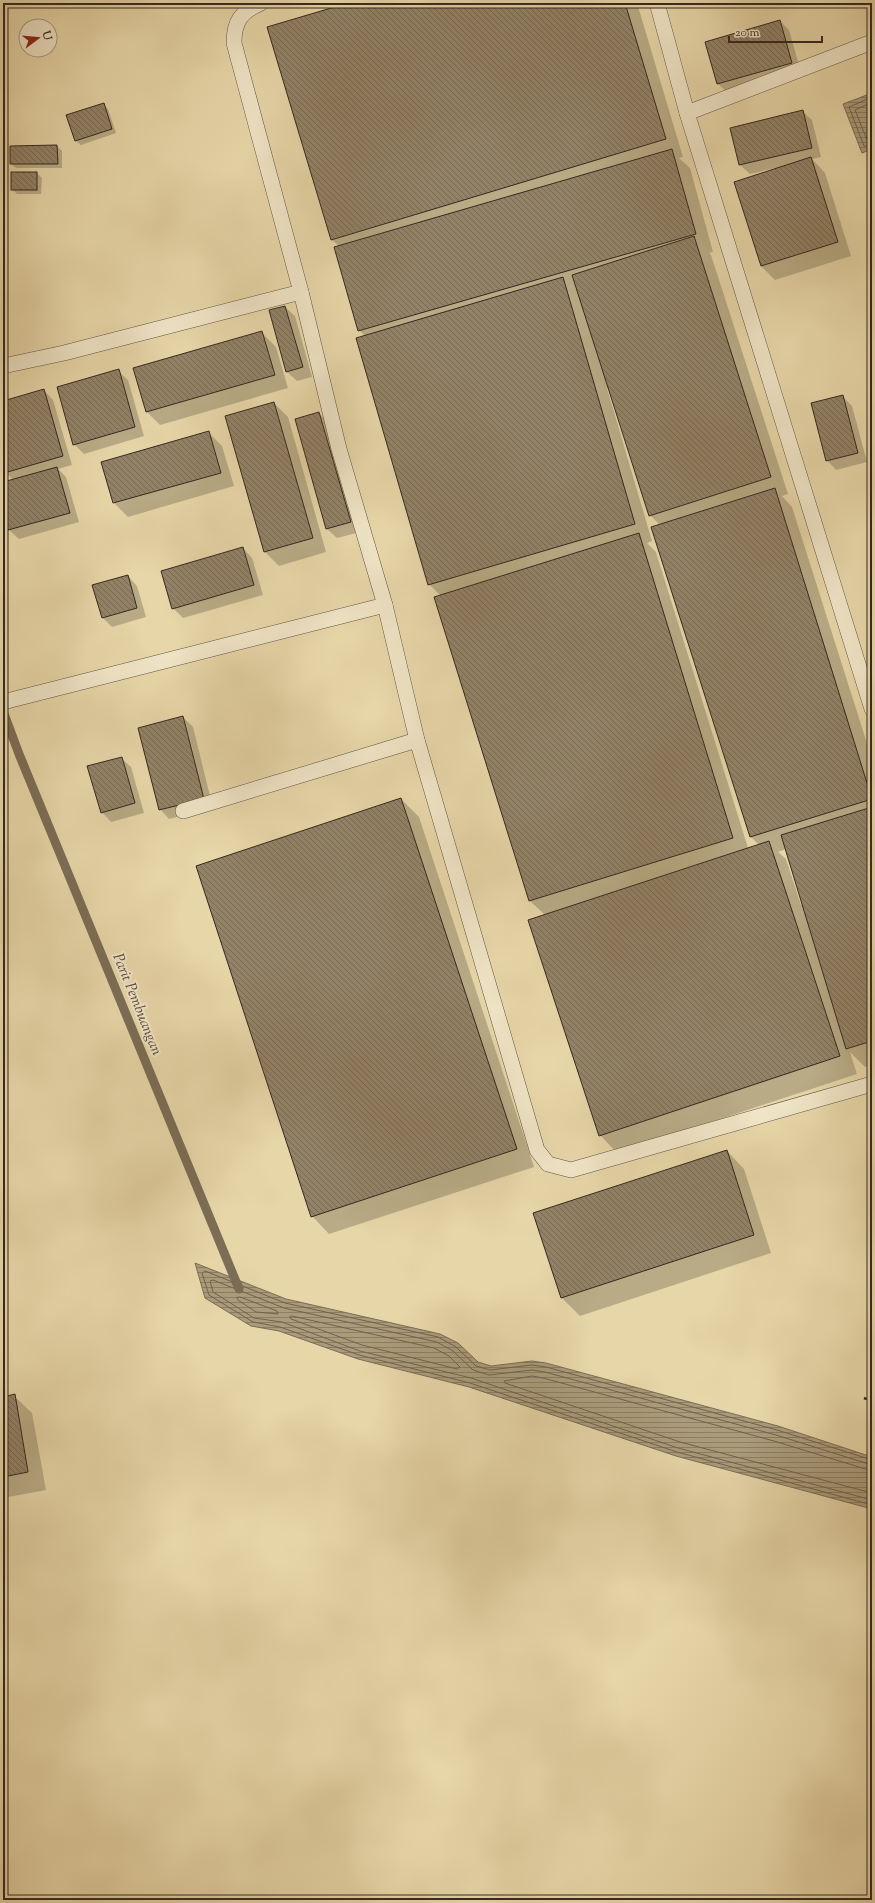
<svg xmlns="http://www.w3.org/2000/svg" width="875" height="1903" viewBox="0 0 875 1903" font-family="'Sorts Mill Goudy',serif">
	<defs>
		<pattern id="water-rules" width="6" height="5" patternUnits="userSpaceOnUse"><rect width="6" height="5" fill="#aa9b7a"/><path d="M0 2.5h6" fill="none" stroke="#8b7e64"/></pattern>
		<pattern id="building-back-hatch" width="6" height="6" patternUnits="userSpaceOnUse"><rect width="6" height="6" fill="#928267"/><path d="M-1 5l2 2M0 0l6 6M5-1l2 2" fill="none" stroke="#786a54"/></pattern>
	</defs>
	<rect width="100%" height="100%" fill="#e7d6a8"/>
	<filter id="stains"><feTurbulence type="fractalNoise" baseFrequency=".005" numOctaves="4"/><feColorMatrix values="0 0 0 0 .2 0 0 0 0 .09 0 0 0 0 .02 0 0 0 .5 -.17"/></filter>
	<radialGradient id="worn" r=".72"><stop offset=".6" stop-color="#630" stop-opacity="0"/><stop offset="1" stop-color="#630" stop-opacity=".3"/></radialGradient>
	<g fill="url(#water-rules)" stroke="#7b6d56">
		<polygon points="872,93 872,149 862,153 843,104"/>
		<polygon points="195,1263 286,1299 440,1334 458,1343 478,1362 491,1366 532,1361 546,1363 778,1426 872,1457 872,1509 676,1456 469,1387 358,1359 279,1331 251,1326 205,1298"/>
	</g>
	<g fill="#0003" fill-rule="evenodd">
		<path d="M351,3H637L683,157L679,158L690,168L713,252L709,253L711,255L788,494L782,496L792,507L872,759V1064L865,1067L850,1052L857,1074L617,1153L600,1135L545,915L530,901L436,597L441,596L429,584L365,336L359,330L339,246L332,240L268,28ZM609,387L650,515L660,525L653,528L751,837L759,845L748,848L656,552L647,543L652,541L607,388ZM786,849L803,904L801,905L786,859L778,852Z"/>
		<polygon points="780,21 789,30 801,72 728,93 718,84"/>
		<polygon points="103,104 108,109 116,133 81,145 76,141 68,116"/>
		<polygon points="802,111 812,120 821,157 812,159 825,173 851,256 775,280 761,266 775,168 750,174 740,165"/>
		<polygon points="3,142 4,143 5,182 3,182"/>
		<polygon points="57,146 62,151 62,168 16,168 11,164"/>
		<polygon points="37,173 42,178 41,194 17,194 12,189"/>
		<polygon points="285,307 295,316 312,377 297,381 287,372 270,311"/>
		<polygon points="262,333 276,347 288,388 160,425 146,411"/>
		<polygon points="118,371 128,380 144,436 84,454 74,444"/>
		<polygon points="44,390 53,400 72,465 58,469 66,477 79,522 19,539 9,530 3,508 3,483 13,480 5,472 3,465 3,402"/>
		<polygon points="842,396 852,406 867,462 836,470 827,460"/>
		<polygon points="274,403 288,417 326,552 279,566 265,552 226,416"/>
		<polygon points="319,413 328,423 360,532 337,538 327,529"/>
		<polygon points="208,432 222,446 234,486 128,517 114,503 103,462"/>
		<polygon points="243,548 252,558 263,595 183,618 173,608"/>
		<polygon points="128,576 137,586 146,617 112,627 103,618"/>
		<polygon points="183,717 193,727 213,808 169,819 160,809"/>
		<polygon points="121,758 131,767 144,813 111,822 102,812"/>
		<polygon points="401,799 419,817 534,1167 329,1234 312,1216"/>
		<polygon points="727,1151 744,1169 771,1253 580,1316 562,1298 534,1213"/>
		<polygon points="14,1396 32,1413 46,1490 3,1498 3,1398"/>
	</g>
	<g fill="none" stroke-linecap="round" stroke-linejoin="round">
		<g stroke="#70624d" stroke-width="1">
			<polyline points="872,97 849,107 864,146 872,146"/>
			<polyline points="872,102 855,110 867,140 872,141"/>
			<polygon points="240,1297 277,1311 278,1314 256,1312 238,1300 237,1298"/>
			<polygon points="292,1316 434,1348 449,1356 460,1367 457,1369 362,1345 291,1319 290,1317"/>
			<polyline points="872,1460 777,1430 546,1367 532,1365 490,1370 476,1366 456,1347 438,1337 285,1303 205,1271 202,1273 209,1295 253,1322 280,1327 359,1355 470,1383 677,1452 872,1505"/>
			<polyline points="872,1465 776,1435 545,1372 532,1370 489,1375 473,1370 453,1351 437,1342 284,1308 213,1280 210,1281 213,1292 254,1318 282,1322 360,1351 471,1378 678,1448 872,1500"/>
			<polyline points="872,1471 774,1441 543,1378 532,1376 504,1381 505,1383 680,1442 872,1493"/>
		</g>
		<polyline stroke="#7b6d56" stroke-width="9" points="3,711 19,754 239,1289"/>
	</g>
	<g fill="url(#building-back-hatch)" stroke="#352820">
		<polygon points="348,3 625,3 666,139 331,240 267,27"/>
		<polygon points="780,20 792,63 717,84 705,42"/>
		<polygon points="104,103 112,129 75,141 66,115"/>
		<polygon points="803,110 812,148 739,165 730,128"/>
		<polygon points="57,145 58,164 10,164 10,146"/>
		<polygon points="672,149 696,234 358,331 334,247"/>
		<polygon points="811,157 838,242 761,266 734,182"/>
		<rect x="11" y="172" width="26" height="18"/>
		<polygon points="694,236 771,477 649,516 572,275"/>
		<polygon points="563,277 635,524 428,585 356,338"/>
		<polygon points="285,306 303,367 286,372 269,310"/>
		<polygon points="262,331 275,375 146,412 133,368"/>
		<polygon points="119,369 135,427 73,445 57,387"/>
		<polygon points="44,389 63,456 4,473 3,401"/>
		<polygon points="843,395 858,453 826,461 811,403"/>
		<polygon points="274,402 313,538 264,552 225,416"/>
		<polygon points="319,412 351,522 326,529 295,419"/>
		<polygon points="209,431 221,473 113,503 101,462"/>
		<polygon points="57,467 70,513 8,530 3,512 3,482"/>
		<polygon points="775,488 872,799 750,837 651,527"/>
		<polygon points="639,533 733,838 529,901 434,597"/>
		<polygon points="243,547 254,585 172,609 161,571"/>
		<polygon points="128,575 137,608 102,618 92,585"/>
		<polygon points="183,716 204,799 159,810 138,728"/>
		<polygon points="122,757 135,803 101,813 87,766"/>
		<polygon points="401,798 517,1149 311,1217 196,866"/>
		<polygon points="872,807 872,1041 846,1049 781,835"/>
		<polygon points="769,841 840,1056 599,1136 528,920"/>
		<polygon points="727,1150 754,1235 561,1298 533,1213"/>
		<polygon points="15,1394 28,1472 3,1477 3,1397"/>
	</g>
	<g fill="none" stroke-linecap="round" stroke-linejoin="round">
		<defs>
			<g id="lane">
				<path d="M261,3C241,12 234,21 234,43L301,292"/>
				<polyline points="657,3 687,113 872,709"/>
				<polyline points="687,113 872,42"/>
				<polyline points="3,366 64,353 301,292 339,449 385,605 3,702"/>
				<polyline points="385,605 417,740 537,1150 548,1164 571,1170 872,1084"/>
				<polyline points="183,811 417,740"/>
			</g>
		</defs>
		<use href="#lane" stroke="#625442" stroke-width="16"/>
		<polyline stroke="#352820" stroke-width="2.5" stroke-dasharray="3 2" stroke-linecap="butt" points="864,1398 872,1401"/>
		<use href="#lane" stroke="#efe4c6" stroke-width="15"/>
	</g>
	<g text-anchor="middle" stroke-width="4" stroke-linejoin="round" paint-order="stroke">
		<g font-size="15" font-style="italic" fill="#584a3b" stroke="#efe4c6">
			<text transform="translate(138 1004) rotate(68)" y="5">Parit Pembuangan</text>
		</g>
	</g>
	<rect width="875" height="1903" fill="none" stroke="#e7d6a8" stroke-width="16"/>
	<rect x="4" y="4" width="867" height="1895" fill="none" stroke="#352820" stroke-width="2"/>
	<rect x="8" y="8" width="859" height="1887" fill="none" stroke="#352820"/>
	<g transform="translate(38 38) rotate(74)"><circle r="19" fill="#efe4c6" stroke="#a59984"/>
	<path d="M0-3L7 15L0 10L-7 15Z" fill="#8f2418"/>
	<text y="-6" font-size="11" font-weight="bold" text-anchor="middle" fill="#352820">U</text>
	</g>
	<path d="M729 36v6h93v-6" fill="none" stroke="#352820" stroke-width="2"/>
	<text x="735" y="36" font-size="12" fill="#352820" stroke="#efe4c6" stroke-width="3" paint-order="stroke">20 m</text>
	<rect width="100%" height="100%" filter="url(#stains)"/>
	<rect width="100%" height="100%" fill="url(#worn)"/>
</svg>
